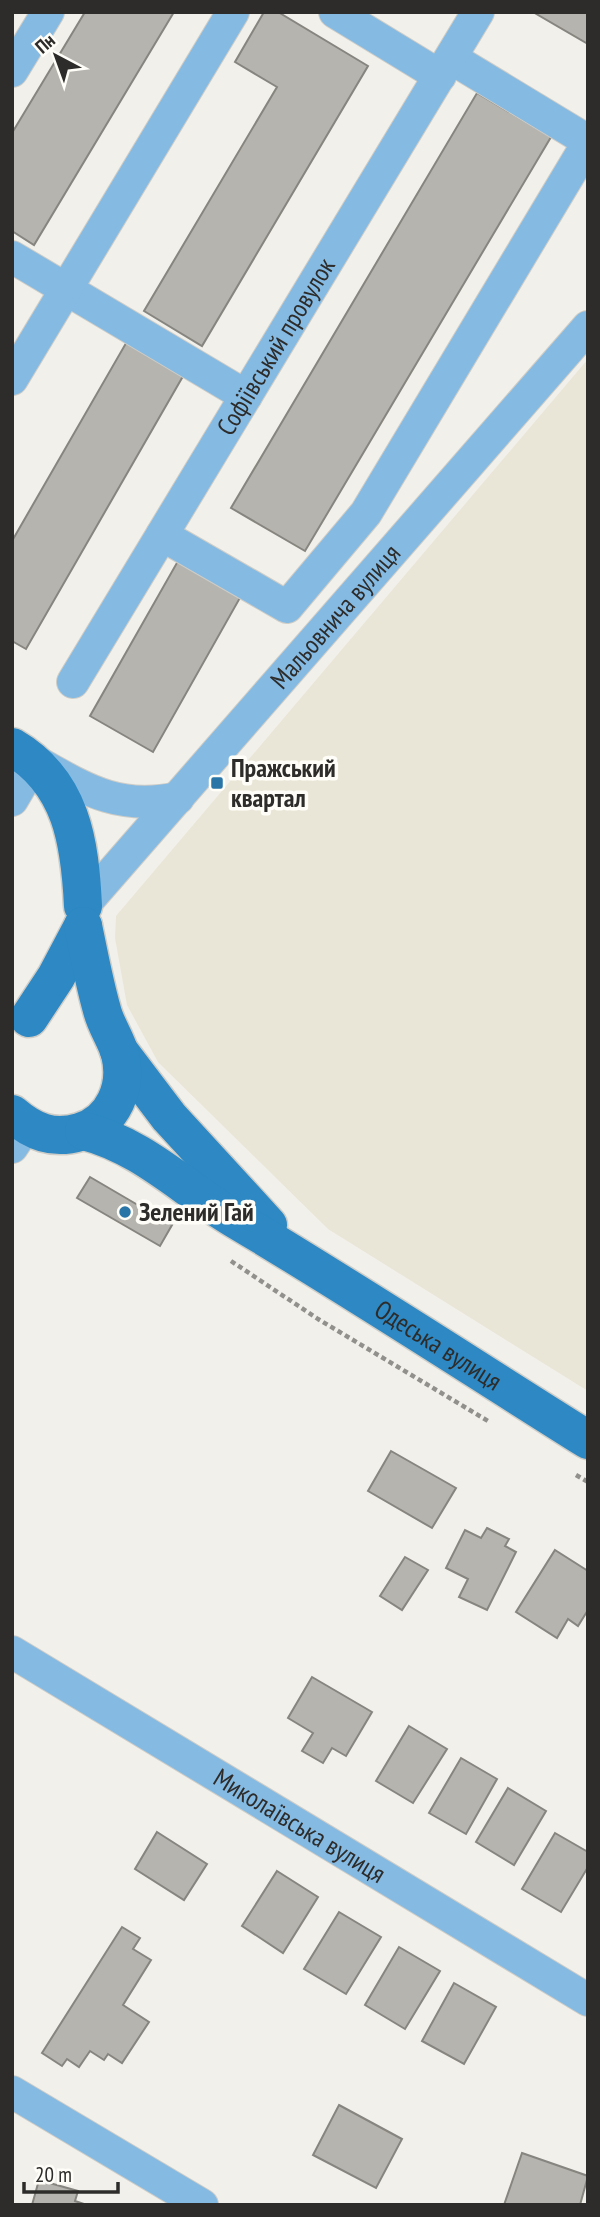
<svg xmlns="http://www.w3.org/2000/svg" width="600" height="2217" viewBox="0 0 600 2217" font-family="'PT Sans Narrow',sans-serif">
	<rect width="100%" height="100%" fill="#f2f0ea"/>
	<polygon fill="#e9e5d7" points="588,359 588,1391 328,1229 158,1062 127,1005 115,938 116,916"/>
	<g fill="#b6b4ae" stroke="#87857f" stroke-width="2">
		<polygon points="85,12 174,12 34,245 12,231 12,133"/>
		<polygon points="264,12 278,12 368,66 202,346 144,311 277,87 235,62"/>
		<polygon points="533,12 588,12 588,44"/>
		<polygon points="477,93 551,137 305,551 231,508"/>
		<polygon points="133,331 190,364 26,649 12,641 12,541"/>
		<polygon points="178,561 241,596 153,752 90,716"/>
		<polygon points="90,1177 172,1225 160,1246 77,1198"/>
		<polygon points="391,1451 456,1488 432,1528 368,1491"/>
		<polygon points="487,1528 509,1539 505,1546 516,1552 487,1610 459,1597 468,1579 446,1568 465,1530 481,1538"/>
		<polygon points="555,1550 588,1571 588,1610 578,1626 568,1619 557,1638 516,1612"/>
		<polygon points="405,1557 428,1570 402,1610 380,1596"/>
		<polygon points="312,1677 372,1712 346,1756 332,1748 323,1763 302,1751 313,1733 288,1718"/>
		<polygon points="409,1726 447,1749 413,1803 376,1781"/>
		<polygon points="461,1758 497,1779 466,1834 429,1813"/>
		<polygon points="508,1788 546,1811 514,1865 476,1842"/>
		<polygon points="157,1832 207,1864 184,1900 135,1869"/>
		<polygon points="555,1833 588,1852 588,1867 561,1912 522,1889"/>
		<polygon points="277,1871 318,1897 283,1953 242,1926"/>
		<polygon points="339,1912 381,1937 346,1994 304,1969"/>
		<polygon points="122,1927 140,1938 133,1949 151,1960 123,2005 149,2022 122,2063 108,2054 104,2060 90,2051 79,2067 67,2059 62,2066 42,2053"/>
		<polygon points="399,1947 440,1971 405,2029 365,2005"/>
		<polygon points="454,1983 496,2007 464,2064 422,2041"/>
		<polygon points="339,2105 402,2139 376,2188 313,2155"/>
		<polygon points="522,2153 588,2176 580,2205 504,2205"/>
		<polygon points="39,2180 78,2191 75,2201 87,2205 32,2205"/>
	</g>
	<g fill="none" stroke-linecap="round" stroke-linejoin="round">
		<defs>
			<g id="minor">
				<polyline points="335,12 440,76"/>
				<polyline points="451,58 588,141"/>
				<polyline points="12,71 48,12"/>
				<polyline points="12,257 246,396"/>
				<polyline points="12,379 233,12"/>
				<polyline points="162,535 287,607 366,513 588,143"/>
				<path id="s1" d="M73,682L478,12"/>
				<path d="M12,800L35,761C85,789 118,811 178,798"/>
				<path id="s2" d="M83,921V906L588,327"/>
				<polyline points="12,1147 26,1126"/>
				<path id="s3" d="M12,1652L588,2000"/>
				<polyline points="12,2092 202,2205"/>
			</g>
			<g id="major">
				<path d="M12,747C72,782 80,843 83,906"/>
				<polyline points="29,1018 56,977 83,926"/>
				<polyline points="119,1051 169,1117 268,1225"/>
				<path d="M12,1114C33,1132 53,1140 80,1132C114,1122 128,1086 120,1054C116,1039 106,1026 102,1010C94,982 89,954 83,926"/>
				<path id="s4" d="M84,1131C143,1146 184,1189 235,1219C354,1290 470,1366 588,1440"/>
			</g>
		</defs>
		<use href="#minor" stroke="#cfcdc7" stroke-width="34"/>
		<use href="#major" stroke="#cfcdc7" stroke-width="41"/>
		<g stroke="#92908c" stroke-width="4.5" stroke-dasharray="5 3.5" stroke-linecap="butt">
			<polyline points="231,1261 318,1319 488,1421"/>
			<polyline points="576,1475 588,1482"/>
		</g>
		<use href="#minor" stroke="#85bae3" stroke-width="32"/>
		<use href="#major" stroke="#2d88c3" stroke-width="38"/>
	</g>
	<g fill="#2975a8" stroke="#fffdf7" stroke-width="2.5">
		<rect x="210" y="776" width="14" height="14" rx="3.5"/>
		<circle cx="125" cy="1212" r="7"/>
	</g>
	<g text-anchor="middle" stroke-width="7" stroke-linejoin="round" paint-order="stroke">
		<g font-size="26" fill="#2d2c2a" stroke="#fffdf7">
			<text dy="9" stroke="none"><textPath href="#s1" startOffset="392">Софіївський провулок</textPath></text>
			<text dy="9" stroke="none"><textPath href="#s2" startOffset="399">Мальовнича вулиця</textPath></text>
			<text dy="9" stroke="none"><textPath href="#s4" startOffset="415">Одеська вулиця</textPath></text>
			<text dy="9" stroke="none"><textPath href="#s3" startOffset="336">Миколаївська вулиця</textPath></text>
		</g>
		<g font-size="26" font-weight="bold" fill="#2d2c2a" stroke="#fffdf7" text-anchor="start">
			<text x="231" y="777">Пражський<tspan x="231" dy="30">квартал</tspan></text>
			<text x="139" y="1221">Зелений Гай</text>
		</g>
	</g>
	<rect width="600" height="2217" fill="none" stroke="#2d2c2a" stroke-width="28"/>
	<g transform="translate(56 56) rotate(319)" stroke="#fffdf7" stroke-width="5" paint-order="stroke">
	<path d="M0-5L12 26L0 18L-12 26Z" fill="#2d2c2a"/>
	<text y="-10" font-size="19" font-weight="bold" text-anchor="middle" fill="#2d2c2a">Пн</text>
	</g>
	<path d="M24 2182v10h94v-10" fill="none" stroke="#2d2c2a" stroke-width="3.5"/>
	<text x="35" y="2182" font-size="21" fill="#2d2c2a" stroke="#fffdf7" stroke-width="5" paint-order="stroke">20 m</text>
</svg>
